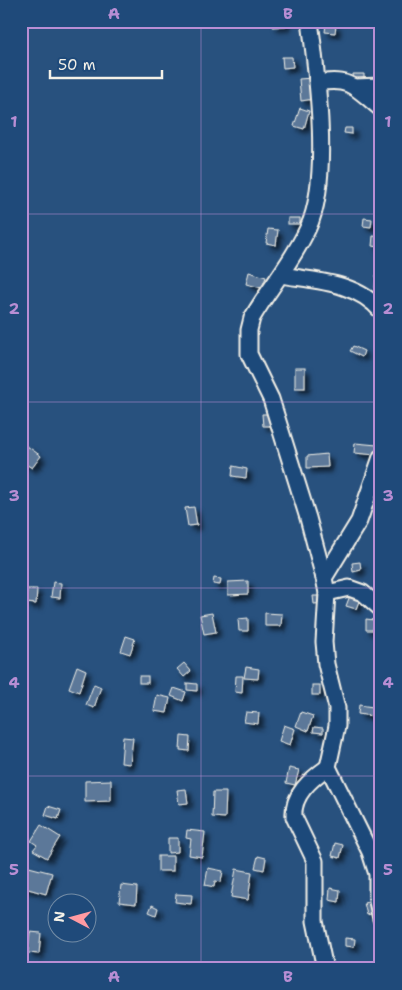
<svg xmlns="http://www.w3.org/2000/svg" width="402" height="990" viewBox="0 0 402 990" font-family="'Shantell Sans',sans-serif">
	<defs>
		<filter id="shadow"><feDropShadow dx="4.5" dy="4.5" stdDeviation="2.5" flood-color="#0009"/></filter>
	</defs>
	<rect width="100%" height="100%" fill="#28517e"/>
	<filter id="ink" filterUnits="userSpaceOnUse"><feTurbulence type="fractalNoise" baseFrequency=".02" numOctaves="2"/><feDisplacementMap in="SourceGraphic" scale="10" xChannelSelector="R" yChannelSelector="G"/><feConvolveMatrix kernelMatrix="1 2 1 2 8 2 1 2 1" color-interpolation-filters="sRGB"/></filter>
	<g filter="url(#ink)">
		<g fill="#5b7899" stroke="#f4f1e8" filter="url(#shadow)">
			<polygon points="273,21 286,21 286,26 273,27"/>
			<polygon points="326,24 336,25 335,33 325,32"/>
			<polygon points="282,57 292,57 293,67 283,68"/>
			<polygon points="353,74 364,74 364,81 354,81"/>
			<polygon points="312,78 314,99 301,101 299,79"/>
			<polygon points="300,108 309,111 304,129 294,126"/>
			<polygon points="345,128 352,128 352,134 344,133"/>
			<rect x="288" y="218" width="12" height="6"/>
			<polygon points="364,218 372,219 371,227 363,226"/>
			<polygon points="268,229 278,230 276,245 266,243"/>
			<polygon points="373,236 381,237 380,247 372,246"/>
			<polygon points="249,272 266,277 262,288 246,284"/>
			<polygon points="376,275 381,275 381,288 375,288"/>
			<polygon points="353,346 364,351 362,357 350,351"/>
			<rect x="295" y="368" width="10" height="20"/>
			<polygon points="262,414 270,414 270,426 263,426"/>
			<polygon points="355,443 377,445 376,455 354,453"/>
			<polygon points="27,446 41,456 32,468 21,461 21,455"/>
			<polygon points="327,454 328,467 307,468 307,456"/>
			<polygon points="233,466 247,469 246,478 232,476"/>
			<polygon points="194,507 197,525 188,526 185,508"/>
			<polygon points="360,562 361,570 353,572 352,563"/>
			<polygon points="214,578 221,579 220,585 213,584"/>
			<polygon points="248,581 248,594 228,595 228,582"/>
			<polygon points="53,582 61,583 60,598 51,597"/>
			<polygon points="27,589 37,589 36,604 26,603"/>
			<polygon points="351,593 361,596 356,609 346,606"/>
			<polygon points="313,596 324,596 324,603 314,604"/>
			<polygon points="212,613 216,632 204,634 200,615"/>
			<polygon points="265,613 282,614 281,626 265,626"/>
			<polygon points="248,618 248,631 239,631 238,619"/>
			<polygon points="366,619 374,620 373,630 366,630"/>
			<polygon points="126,636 135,639 130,654 121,651"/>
			<polygon points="184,663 191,671 184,677 177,669"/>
			<polygon points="77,666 86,670 79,692 69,688"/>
			<polygon points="246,667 259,669 258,679 244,678"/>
			<rect x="139" y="676" width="9" height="7"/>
			<polygon points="236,676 243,676 242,693 235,692"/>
			<polygon points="187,683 197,684 197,691 187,690"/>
			<polygon points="94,684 101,687 94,708 86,705"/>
			<rect x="312" y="685" width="8" height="10"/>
			<polygon points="174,688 186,692 183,701 171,696"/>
			<polygon points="157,695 170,698 167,713 154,711"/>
			<polygon points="359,705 373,707 372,716 358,714"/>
			<polygon points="246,712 259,713 258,724 244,722"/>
			<polygon points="301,712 313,716 308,731 296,726"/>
			<polygon points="284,725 295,729 290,745 279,741"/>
			<polygon points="314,727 323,728 323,733 313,732"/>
			<polygon points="181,736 190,737 189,751 180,750"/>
			<polygon points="123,737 133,738 130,764 121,763"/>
			<polygon points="289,768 299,770 295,785 286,783"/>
			<polygon points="111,780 111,801 85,802 85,781"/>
			<polygon points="186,789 188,803 179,804 177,790"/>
			<polygon points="213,792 226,792 225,818 212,817"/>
			<polygon points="48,806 61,810 58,819 45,815"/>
			<polygon points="41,825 60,837 47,858 33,850 37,845 31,841"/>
			<polygon points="187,830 205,832 202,857 189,855 191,839 186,838"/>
			<polygon points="168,838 178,838 178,852 168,853"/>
			<polygon points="335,843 343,845 340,858 332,856"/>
			<rect x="158" y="856" width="15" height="15"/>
			<polygon points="258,856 266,858 264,870 255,868"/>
			<polygon points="25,866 52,873 46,894 21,887"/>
			<polygon points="208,868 223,871 221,882 215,881 214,887 205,885"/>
			<polygon points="236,869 252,872 248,900 231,897"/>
			<polygon points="121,885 137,887 136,904 119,902"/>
			<polygon points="330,888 340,890 339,902 329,900"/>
			<polygon points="176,894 192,895 191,904 175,902"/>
			<polygon points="371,901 374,913 367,915 364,903"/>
			<polygon points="152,905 158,908 156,915 149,912"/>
			<polygon points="30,932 41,933 39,954 28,953"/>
			<polygon points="345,938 355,939 354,947 345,946"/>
		</g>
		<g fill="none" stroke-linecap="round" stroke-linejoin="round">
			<defs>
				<g id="minor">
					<path d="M310,21C317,75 331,179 308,228C293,261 270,287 252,318L249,330V354L271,399L308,518L324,578L327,593L324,642L326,664L337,708V726L328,767L370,852L377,874V901L381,919"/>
					<path d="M318,83C352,77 356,89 381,109"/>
					<polyline points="354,87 381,86"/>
					<path d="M281,275C316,281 357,282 381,311"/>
					<polyline points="324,578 359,521 381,457"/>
					<polyline points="327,593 349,588 363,593 381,609"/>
					<path d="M325,969L315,921V861L294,817C292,795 311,779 328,767"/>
				</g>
			</defs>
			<use href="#minor" stroke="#f4f1e8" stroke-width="19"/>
			<use href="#minor" stroke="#1f4a7a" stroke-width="15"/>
		</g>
	</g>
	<path fill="none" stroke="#b88ed4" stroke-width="1" stroke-opacity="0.55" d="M201,21V969M21,214H381M21,402H381M21,588H381M21,776H381"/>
	<rect width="402" height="990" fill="none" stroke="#1f4a7a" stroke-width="55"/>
	<g transform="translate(72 918) rotate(276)"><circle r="24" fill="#1f4a7a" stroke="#748da6"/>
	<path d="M0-4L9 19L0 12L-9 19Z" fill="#ff9aa2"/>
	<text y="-8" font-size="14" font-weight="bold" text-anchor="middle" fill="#f4f1e8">N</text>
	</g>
	<path d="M50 70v8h112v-8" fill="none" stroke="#f4f1e8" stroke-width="2.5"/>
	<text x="58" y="70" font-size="15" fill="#f4f1e8" stroke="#1f4a7a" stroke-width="4" paint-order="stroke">50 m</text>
	<rect x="28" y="28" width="346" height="934" fill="none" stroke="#b88ed4" stroke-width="2"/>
	<g font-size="16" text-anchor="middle" font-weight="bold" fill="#b88ed4">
		<text x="114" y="19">A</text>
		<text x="288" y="19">B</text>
		<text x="14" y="127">1</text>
		<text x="388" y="127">1</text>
		<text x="14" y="314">2</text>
		<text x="388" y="314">2</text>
		<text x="14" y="501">3</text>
		<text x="388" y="501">3</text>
		<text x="14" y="688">4</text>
		<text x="388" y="688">4</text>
		<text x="14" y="875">5</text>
		<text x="388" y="875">5</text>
		<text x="114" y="982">A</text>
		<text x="288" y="982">B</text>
	</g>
</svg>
